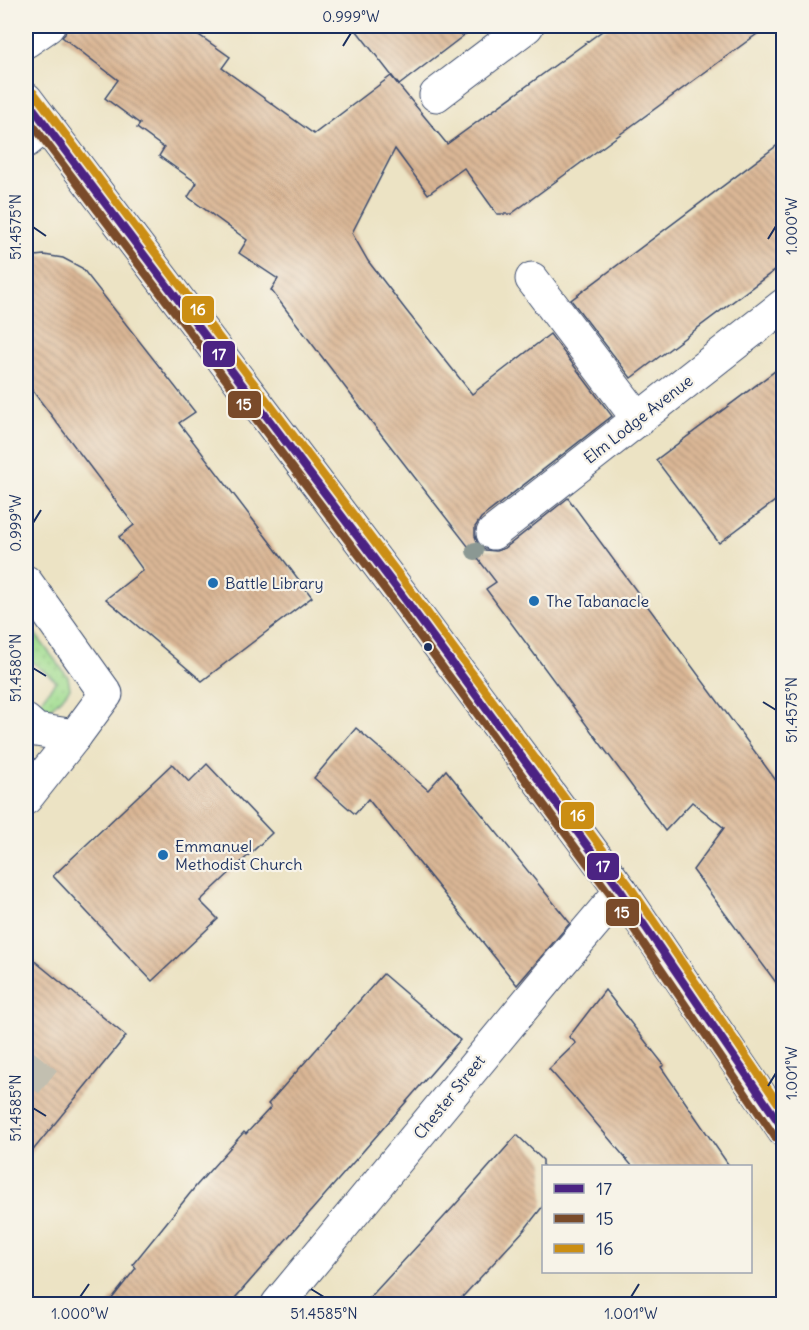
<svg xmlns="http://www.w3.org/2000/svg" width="809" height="1330" viewBox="0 0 809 1330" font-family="Delius,sans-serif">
	<defs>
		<pattern id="grass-dots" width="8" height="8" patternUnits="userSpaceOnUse" patternTransform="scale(1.5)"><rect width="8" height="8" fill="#a1dd91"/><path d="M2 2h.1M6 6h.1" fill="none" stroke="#8abe7f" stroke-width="1.8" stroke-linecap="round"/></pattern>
		<pattern id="building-back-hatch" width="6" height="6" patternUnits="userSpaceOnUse" patternTransform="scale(1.5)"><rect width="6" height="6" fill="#dbb795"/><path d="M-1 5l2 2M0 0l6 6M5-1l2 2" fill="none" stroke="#b1957d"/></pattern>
	</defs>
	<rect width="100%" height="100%" fill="#f7f3e8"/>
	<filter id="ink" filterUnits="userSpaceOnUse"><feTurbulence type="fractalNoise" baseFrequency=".0167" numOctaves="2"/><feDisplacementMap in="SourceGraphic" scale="12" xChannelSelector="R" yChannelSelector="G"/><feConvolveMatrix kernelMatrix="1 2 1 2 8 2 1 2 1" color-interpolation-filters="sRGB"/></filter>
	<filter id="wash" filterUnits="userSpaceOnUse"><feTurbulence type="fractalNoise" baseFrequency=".008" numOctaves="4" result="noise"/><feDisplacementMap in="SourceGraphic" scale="24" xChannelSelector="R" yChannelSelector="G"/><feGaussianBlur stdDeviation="1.35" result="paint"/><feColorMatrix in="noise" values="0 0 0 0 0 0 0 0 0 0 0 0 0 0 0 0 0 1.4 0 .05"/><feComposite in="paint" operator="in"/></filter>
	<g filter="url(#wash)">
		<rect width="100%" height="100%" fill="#ece3c4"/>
		<polygon fill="url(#grass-dots)" stroke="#5e8678" stroke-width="1.5" points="26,622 68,677 70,688 62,698 49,709 36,707 56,681 26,657"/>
		<g id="blocks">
			<g fill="url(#building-back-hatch)">
				<polygon points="67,26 186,26 230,57 222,68 314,134 391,76 447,144 609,26 768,26 511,214 497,214 464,168 428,194 395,149 352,233 368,261 405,309 472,394 550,334 612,416 481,518 475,527 475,536 478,544 485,550 496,551 505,548 568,498 783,790 783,992 693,870 724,828 692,802 665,831 486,589 496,582 367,416 271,290 278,279 239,253 247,240 188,197 197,183 159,156 164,148 137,128 140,124 105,98 118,80 62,37 65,34"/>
				<polygon points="353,26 476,26 399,85"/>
				<polygon points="783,141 783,264 631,378 571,300"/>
				<polygon points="44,255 63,258 82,268 195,412 179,423 312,597 202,681 106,599 143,570 119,537 134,525 26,382 26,257"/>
				<polygon points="783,365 783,495 719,543 656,460"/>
				<polygon points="356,728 428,790 446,770 570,923 517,985 368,799 355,814 314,778"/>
				<polygon points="172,764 189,782 207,764 272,833 200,901 218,919 152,981 53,876"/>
				<polygon points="26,954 126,1036 26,1159"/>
				<polygon points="383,974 460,1040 229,1305 107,1305 136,1268 133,1264 196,1186 244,1132 246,1134 271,1107 268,1104"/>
				<polygon points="605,990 664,1065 661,1067 730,1167 633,1167 573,1096 549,1069 576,1043 569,1037"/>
				<polygon points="517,1135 543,1160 543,1206 525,1229 455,1305 363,1305 455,1205"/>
			</g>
		</g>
	</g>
	<g filter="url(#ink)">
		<use href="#blocks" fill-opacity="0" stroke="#3a4a6d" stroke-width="1.5"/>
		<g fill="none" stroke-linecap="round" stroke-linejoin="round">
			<polyline stroke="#c2bfb0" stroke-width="33" stroke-dasharray="33 16" stroke-linecap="butt" points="26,1083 44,1060"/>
			<defs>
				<g id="minor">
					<polyline points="26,41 48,26"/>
					<polyline points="436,95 527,26"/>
					<polyline points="26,141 46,125"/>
					<polyline points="532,279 639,420"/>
					<polyline points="493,533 784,305"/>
					<polyline points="26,582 106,694 75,736 36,730 26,721"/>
					<polyline points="26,798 75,736"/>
					<polyline points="278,1304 554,970 621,891"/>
				</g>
				<polyline id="major" points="26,99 404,598 621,891 784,1131"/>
			</defs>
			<use href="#minor" stroke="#3a4a6d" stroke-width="35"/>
			<use href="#major" stroke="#3a4a6d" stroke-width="35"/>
			<use href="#minor" stroke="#fff" stroke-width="33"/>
			<use href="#major" stroke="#fff" stroke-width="33"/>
			<defs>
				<polyline id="bus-1" points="26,99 404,598 621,891 784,1130"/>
				<polyline id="bus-2" points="26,116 396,604 612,897 775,1137"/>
				<polyline id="bus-3" points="34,93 412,592 629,885 784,1112"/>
			</defs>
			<use href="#bus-1" stroke="#f7f3e8" stroke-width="12"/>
			<use href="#bus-2" stroke="#f7f3e8" stroke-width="12"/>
			<use href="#bus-3" stroke="#f7f3e8" stroke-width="12"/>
			<use href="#bus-1" stroke="#4c2483" stroke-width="8"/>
			<use href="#bus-2" stroke="#7a4b2a" stroke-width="8"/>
			<use href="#bus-3" stroke="#cb8e13" stroke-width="8"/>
		</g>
		<circle fill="#8b9893" cx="475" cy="551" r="9"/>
	</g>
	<path fill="none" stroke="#1b2f5e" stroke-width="2" d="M343,46L351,33M33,227L46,236M768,239L776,226M33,523L41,510M33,668L46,676M763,702L776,710M768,1086L776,1073M33,1108L46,1116M311,1289L324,1297M80,1297L89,1284M631,1297L639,1284"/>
	<g fill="#1f6fb2" stroke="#f7f3e8" stroke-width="2">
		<circle cx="213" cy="583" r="6"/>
		<circle cx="534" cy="601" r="6"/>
		<circle cx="163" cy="855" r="6"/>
	</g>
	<circle fill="#1b2f5e" stroke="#f7f3e8" stroke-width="2" cx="428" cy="647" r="5"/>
	<g text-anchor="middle" stroke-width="4.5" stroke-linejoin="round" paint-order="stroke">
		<g font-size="16" fill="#1b2f5e" stroke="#f7f3e8">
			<text transform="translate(638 419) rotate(-38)" y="6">Elm Lodge Avenue</text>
			<text transform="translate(449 1097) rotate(-51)" y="6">Chester Street</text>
		</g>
		<g font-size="16" fill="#1b2f5e" stroke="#f7f3e8" text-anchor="start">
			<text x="225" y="589">Battle Library</text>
			<text x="546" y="607">The Tabanacle</text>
			<text x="175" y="852">Emmanuel<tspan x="175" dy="18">Methodist Church</tspan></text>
		</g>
	</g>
	<g stroke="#f7f3e8" stroke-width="2">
		<rect x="181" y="295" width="34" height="29" rx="6" fill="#cb8e13"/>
		<rect x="202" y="340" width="34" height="28" rx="6" fill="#4c2483"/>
		<rect x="227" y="390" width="35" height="29" rx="6" fill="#7a4b2a"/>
		<rect x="560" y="801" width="35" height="29" rx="6" fill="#cb8e13"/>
		<rect x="586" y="852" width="34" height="29" rx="6" fill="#4c2483"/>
		<rect x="605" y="898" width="35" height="29" rx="6" fill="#7a4b2a"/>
	</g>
	<g font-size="16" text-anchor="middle" font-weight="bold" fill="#fff">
		<text x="198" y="315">16</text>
		<text x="219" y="360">17</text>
		<text x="244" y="410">15</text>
		<text x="578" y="821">16</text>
		<text x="603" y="872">17</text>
		<text x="622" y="918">15</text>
	</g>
	<rect width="809" height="1330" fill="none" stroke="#f7f3e8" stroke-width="66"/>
	<rect x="542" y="1165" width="210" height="108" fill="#f7f3e8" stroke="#9fa5b1" stroke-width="1.5"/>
	<rect x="554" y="1184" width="30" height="9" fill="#4c2483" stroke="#9fa5b1" stroke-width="1.5"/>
	<text x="596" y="1195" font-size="18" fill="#1b2f5e">17</text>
	<rect x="554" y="1214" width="30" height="9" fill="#7a4b2a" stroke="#9fa5b1" stroke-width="1.5"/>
	<text x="596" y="1225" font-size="18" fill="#1b2f5e">15</text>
	<rect x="554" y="1244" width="30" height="9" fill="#cb8e13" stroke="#9fa5b1" stroke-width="1.5"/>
	<text x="596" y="1255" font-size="18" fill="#1b2f5e">16</text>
	<rect x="33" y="33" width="743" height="1264" fill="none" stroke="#1b2f5e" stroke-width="2"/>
	<g font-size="15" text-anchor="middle" fill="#1b2f5e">
		<text x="351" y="22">0.999°W</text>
		<text transform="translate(792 226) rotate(-90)" y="5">1.000°W</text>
		<text transform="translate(16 227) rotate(-90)" y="5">51.4575°N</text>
		<text transform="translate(16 523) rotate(-90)" y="5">0.999°W</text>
		<text transform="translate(16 668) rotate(-90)" y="5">51.4580°N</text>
		<text transform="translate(792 710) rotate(-90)" y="5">51.4575°N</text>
		<text transform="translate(792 1073) rotate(-90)" y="5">1.001°W</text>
		<text transform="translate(16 1108) rotate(-90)" y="5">51.4585°N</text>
		<text x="80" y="1319">1.000°W</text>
		<text x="324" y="1319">51.4585°N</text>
		<text x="631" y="1319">1.001°W</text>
	</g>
</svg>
